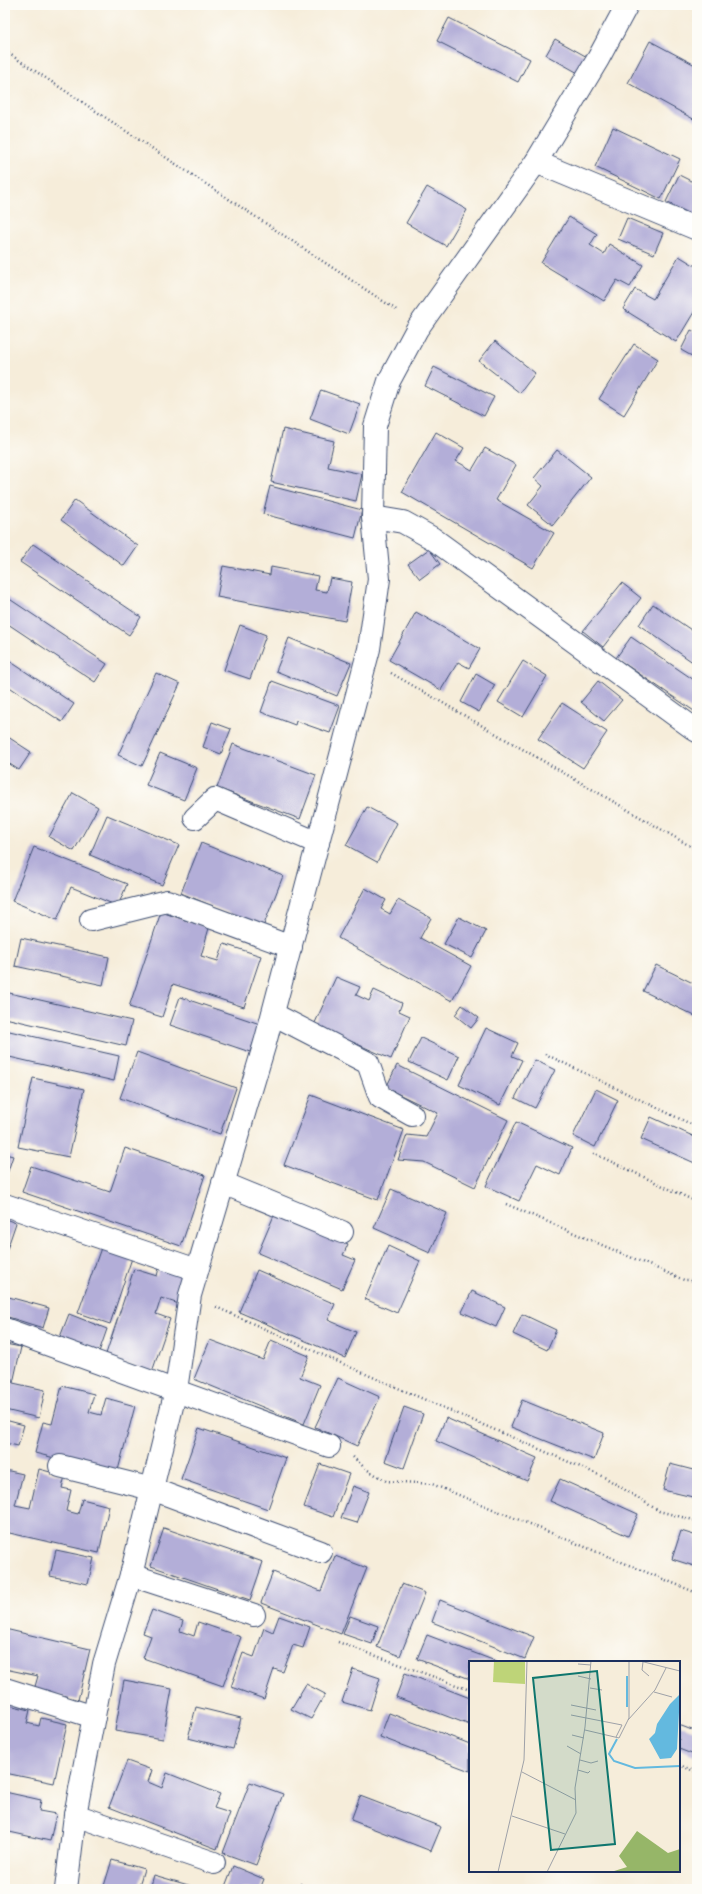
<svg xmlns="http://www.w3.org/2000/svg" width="702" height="1894" viewBox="0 0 702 1894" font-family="Pangolin,sans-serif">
	<rect width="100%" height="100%" fill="#fdfcf7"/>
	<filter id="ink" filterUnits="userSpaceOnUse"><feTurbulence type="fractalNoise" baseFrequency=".025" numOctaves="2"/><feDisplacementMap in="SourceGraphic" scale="8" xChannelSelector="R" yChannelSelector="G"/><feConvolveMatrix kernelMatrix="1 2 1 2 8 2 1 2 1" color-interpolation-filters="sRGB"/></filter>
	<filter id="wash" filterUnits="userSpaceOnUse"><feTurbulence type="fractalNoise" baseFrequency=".012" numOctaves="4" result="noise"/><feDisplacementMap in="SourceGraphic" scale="16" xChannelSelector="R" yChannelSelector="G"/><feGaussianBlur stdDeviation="0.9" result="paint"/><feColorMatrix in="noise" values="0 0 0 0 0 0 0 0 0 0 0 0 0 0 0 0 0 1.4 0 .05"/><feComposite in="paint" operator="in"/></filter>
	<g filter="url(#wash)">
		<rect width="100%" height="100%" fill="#f6edda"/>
		<g id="blocks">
			<g fill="#b3aed8">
				<polygon points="449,18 530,59 518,82 437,41"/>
				<polygon points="555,39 589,58 580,74 546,55"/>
				<polygon points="650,41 697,66 697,121 628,83"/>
				<polygon points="613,127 680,159 661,199 595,167"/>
				<polygon points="679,175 697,184 697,217 666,202"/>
				<polygon points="427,187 467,210 446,246 406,223"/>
				<polygon points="569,217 597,234 590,245 604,254 609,244 643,265 630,287 617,280 604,301 541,263"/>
				<polygon points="627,218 663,233 654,254 618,239"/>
				<polygon points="679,256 697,267 697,307 676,342 623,309 635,289 653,299"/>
				<polygon points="691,330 697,333 697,359 681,350"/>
				<polygon points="495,341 535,373 520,393 479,361"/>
				<polygon points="634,344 658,359 624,415 599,399"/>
				<polygon points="434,367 494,397 484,416 425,386"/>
				<polygon points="321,390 360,404 349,434 310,419"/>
				<polygon points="283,429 334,441 328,467 362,474 356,501 271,482"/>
				<polygon points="436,432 464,448 456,461 472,470 485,448 516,465 496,500 554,533 533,568 402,492"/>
				<polygon points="557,450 591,477 553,525 528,505 543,486 534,478"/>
				<polygon points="270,486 362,510 355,538 263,514"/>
				<polygon points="75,500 138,546 124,566 61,520"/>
				<polygon points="33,544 141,617 129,635 20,562"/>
				<polygon points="429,549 440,564 420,579 408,564"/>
				<polygon points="223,566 270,575 271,567 318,576 315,590 327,592 330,578 352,582 345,621 217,597"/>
				<polygon points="622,583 641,598 603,647 583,631"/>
				<polygon points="5,596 107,664 95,682 5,622"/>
				<polygon points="653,604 697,634 697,665 639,625"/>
				<polygon points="416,612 480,649 469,668 458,662 441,690 389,660"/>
				<polygon points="240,625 266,635 250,679 224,670"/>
				<polygon points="631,637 697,682 697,713 616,658"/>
				<polygon points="289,638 351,663 337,696 276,671"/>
				<polygon points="5,658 74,704 62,722 5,684"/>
				<polygon points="523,661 547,676 523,717 498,702"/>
				<polygon points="156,673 180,684 142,766 118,755"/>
				<polygon points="476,674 495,685 479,712 461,702"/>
				<polygon points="272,681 340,706 330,733 296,721 295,725 261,712"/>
				<polygon points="598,681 622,700 604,721 581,702"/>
				<polygon points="562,703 607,732 583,768 538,739"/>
				<polygon points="212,722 231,729 221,754 203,747"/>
				<polygon points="5,735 31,752 19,770 5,761"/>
				<polygon points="233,744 316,775 300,819 217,788"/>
				<polygon points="160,753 197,768 184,800 146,785"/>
				<polygon points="73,793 98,807 74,851 49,837"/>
				<polygon points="367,807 397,823 377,862 346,845"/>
				<polygon points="107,815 179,845 162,885 90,855"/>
				<polygon points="201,843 283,876 263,927 181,893"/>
				<polygon points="34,847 127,884 118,906 71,887 57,920 12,901"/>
				<polygon points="365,888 386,900 381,909 390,914 398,900 431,918 420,938 471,966 452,1001 338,938"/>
				<polygon points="161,912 209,928 201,956 218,961 224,944 261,956 244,1007 173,984 162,1017 129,1007"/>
				<polygon points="459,917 486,931 472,958 444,944"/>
				<polygon points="21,938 109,957 103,985 15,966"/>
				<polygon points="656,965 697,985 697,1017 643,991"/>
				<polygon points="336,977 360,987 356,995 369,1001 374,990 402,1003 399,1011 410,1016 391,1059 314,1025"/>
				<polygon points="5,992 132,1021 126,1046 5,1018"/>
				<polygon points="180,997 260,1024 250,1052 170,1025"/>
				<polygon points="462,1005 479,1018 471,1028 455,1015"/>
				<polygon points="486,1028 518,1043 512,1056 522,1060 500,1105 459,1085"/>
				<polygon points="5,1030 119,1056 114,1081 5,1056"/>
				<polygon points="421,1038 459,1056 448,1080 409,1062"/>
				<polygon points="137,1052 236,1088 220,1134 120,1098"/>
				<polygon points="535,1060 555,1070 535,1108 515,1098"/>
				<polygon points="397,1065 508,1120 475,1187 424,1162 398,1160 407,1135 426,1137 438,1113 386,1088"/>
				<polygon points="33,1078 84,1089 69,1157 18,1147"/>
				<polygon points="596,1089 618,1100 595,1147 573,1136"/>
				<polygon points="311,1095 404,1130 378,1200 284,1165"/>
				<polygon points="651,1117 697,1138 697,1164 641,1139"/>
				<polygon points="516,1122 572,1148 560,1175 537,1164 519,1201 486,1186"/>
				<polygon points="125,1148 205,1175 181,1246 22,1192 31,1166 110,1192"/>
				<polygon points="5,1154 13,1156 5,1180"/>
				<polygon points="391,1189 447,1213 430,1253 374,1228"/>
				<polygon points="275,1213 348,1244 343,1255 355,1260 342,1289 258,1253"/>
				<polygon points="5,1219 16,1223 5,1255"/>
				<polygon points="102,1245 133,1255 110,1324 78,1313"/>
				<polygon points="388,1246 420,1261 397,1313 365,1299"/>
				<polygon points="160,1264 189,1274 179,1304 161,1298 156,1314 170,1319 152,1372 105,1357 134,1269 157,1276"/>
				<polygon points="257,1270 335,1304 328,1320 356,1332 345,1358 239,1312"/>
				<polygon points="472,1291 505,1307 496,1327 462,1312"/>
				<polygon points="5,1296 49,1308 43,1328 5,1316"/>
				<polygon points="69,1314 107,1329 99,1352 60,1337"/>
				<polygon points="522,1314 556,1330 547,1350 513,1334"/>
				<polygon points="210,1340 263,1360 271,1340 309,1356 300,1377 320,1385 304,1424 194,1379"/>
				<polygon points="5,1344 21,1347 13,1383 45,1390 39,1418 5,1410"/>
				<polygon points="338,1378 380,1397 357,1446 315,1427"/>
				<polygon points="62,1386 94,1394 89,1412 101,1415 106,1398 135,1406 117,1474 35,1453 43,1422 52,1424"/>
				<polygon points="522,1400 604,1433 594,1460 511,1427"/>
				<polygon points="404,1407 423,1414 404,1468 385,1461"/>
				<polygon points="446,1418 537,1458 527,1481 436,1441"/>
				<polygon points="5,1420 24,1425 18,1446 5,1443"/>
				<polygon points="199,1428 286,1458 268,1509 181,1479"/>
				<polygon points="320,1464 349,1474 333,1517 304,1507"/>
				<polygon points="670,1464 697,1471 697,1498 663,1490"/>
				<polygon points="39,1469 65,1476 62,1488 71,1490 66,1511 78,1514 82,1499 109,1506 99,1553 5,1532 5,1470 23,1474 15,1505 30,1508"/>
				<polygon points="560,1479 638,1514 628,1536 550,1501"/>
				<polygon points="353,1486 369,1492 357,1523 341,1518"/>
				<polygon points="164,1528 263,1562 250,1600 151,1566"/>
				<polygon points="681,1531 697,1536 697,1567 672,1559"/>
				<polygon points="56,1550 94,1558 88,1584 50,1576"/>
				<polygon points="335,1556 367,1568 341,1634 261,1603 273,1572 321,1591"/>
				<polygon points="402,1584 425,1593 400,1656 377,1647"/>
				<polygon points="440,1600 534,1637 525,1659 432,1622"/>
				<polygon points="152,1610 183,1621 180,1631 194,1636 198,1622 241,1637 223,1686 143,1658 151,1636 143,1633"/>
				<polygon points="279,1616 310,1627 303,1648 293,1645 283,1672 274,1669 264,1699 231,1687 243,1653 254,1657 264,1628 273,1632"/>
				<polygon points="350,1616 378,1626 372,1644 343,1634"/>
				<polygon points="5,1629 90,1649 78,1700 34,1690 38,1676 5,1669"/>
				<polygon points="427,1635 498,1662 470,1662 470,1679 417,1659"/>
				<polygon points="353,1669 380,1678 370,1710 342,1702"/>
				<polygon points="405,1673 470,1698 470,1725 396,1697"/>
				<polygon points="124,1680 172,1689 163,1739 115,1731"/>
				<polygon points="306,1684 325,1694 311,1719 291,1709"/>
				<polygon points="5,1704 30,1710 27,1723 39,1726 41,1718 67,1724 54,1783 5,1773"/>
				<polygon points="196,1707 241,1718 233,1749 188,1738"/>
				<polygon points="389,1713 470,1744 470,1771 380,1737"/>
				<polygon points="679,1725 697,1732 697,1756 679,1749"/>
				<polygon points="127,1761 152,1770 148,1782 162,1788 167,1773 220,1794 214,1808 230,1813 217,1849 109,1807"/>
				<polygon points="250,1782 283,1794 256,1865 223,1853"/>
				<polygon points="5,1792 41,1800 39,1811 56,1814 50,1841 5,1831"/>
				<polygon points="360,1796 441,1827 431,1851 351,1820"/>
				<polygon points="112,1860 144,1869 138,1889 103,1889"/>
				<polygon points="233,1866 264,1879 260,1889 224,1889"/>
				<polygon points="154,1875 202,1889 150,1889"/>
			</g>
		</g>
	</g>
	<g filter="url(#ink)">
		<use href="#blocks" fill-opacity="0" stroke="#3c4c71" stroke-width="1"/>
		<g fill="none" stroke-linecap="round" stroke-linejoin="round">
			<defs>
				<g id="minor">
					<polyline points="536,162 697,229"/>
					<polyline points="373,517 403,522 432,538 697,731"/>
					<polyline points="195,818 215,799 318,843"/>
					<polyline points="91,920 167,901 291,947"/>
					<polyline points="273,1014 368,1063 380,1097 412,1115"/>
					<polyline points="223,1183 342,1232"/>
					<polyline points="5,1205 197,1270"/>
					<polyline points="5,1329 329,1446"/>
					<polyline points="60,1466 152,1489 321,1552"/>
					<polyline points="131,1575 254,1615"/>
					<polyline points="5,1689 94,1717"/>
					<polyline points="75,1815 214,1863"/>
					<polyline points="66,1889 75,1815 104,1664 131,1575 176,1390 190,1295 265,1043 369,649 379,579 373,517 375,426 389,381 417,329 536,162 598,59 627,5"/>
				</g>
			</defs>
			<use href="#minor" stroke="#3c4c71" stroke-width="24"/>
			<g stroke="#3c4c71" stroke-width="2.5" stroke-dasharray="1 3" stroke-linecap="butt">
				<polyline points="691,5 697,8"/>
				<polyline points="5,51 398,311"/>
				<polyline points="391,673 697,850"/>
				<polyline points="545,1054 697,1127"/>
				<polyline points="593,1153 697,1202"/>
				<polyline points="506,1204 684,1280 697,1280"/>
				<polyline points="216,1307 361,1372 606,1478 659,1511 697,1521"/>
				<polyline points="353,1457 366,1469 386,1481 432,1484 697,1593"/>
				<polyline points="338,1642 470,1690"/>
				<polyline points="679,1765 697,1772"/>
				<polyline points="300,1884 313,1889"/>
			</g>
			<use href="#minor" stroke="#fff" stroke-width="22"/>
		</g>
	</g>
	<g transform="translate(469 1661)">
		<rect width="211" height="211" fill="#f6edda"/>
		<path d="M25,0H56V23L24,21Z" fill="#bed478"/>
		<path d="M168,170L199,192L211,188V211H142L158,206L150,195Z" fill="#96b668"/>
		<path d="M211,33L208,88L202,97L191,98L180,78L186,72L188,63L201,43Z" fill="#63b9df"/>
		<path fill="none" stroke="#63b9df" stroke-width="2" d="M158,15V46M148,78L140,93L145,100L166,107L211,105"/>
		<path fill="none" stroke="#9ea1a8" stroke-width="1" d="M171,0L211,10M174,1L173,9L180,15M109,3L122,4M109,15L122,18M121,27L133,29M185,31L203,36M102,44L127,49M102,54L153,64L147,76M159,59L186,29L197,7M116,69L150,77L160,57V0M103,74L115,77M98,85L112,93M111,99L122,102L129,100M109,109L119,112L121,110M53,111L107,139M43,155L96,173M29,211L55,99L58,0M78,211L107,152L106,127L116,66L122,0"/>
		<path fill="#0f766e" fill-opacity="0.15" stroke="#0f766e" stroke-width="2" d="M128,10L146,183L82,189L64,17Z"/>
		<rect width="211" height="211" fill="none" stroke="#1b2f5e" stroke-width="2"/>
	</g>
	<rect width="702" height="1894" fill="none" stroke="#fdfcf7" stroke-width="20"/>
</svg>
